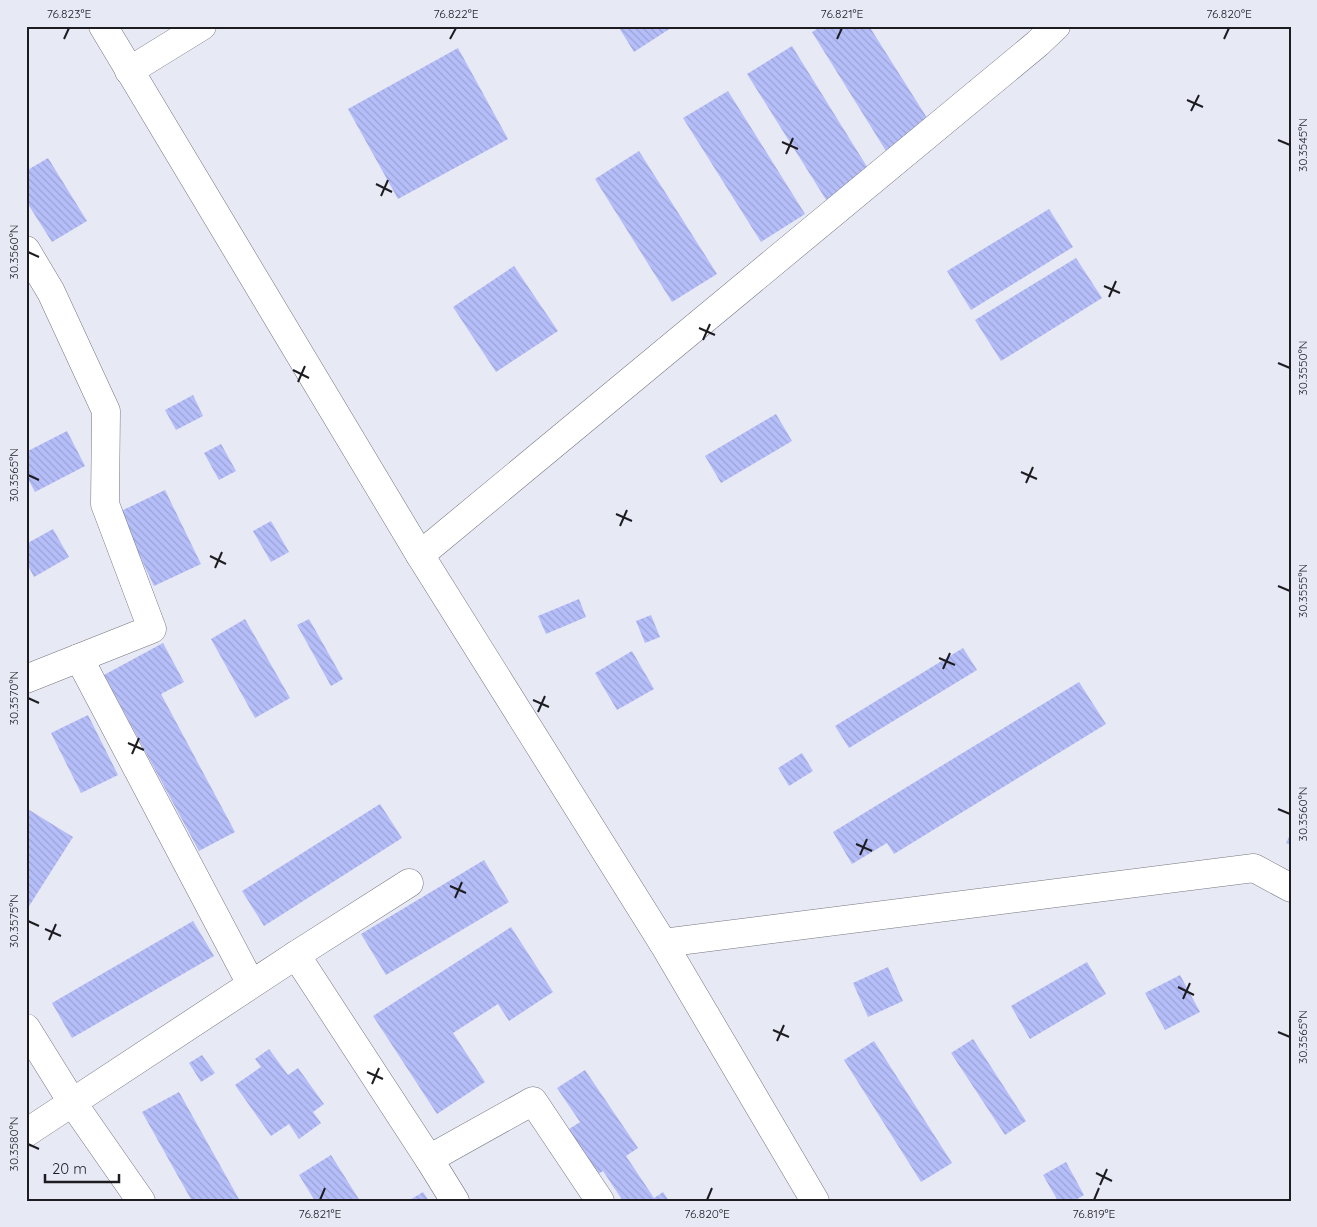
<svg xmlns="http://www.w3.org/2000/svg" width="1317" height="1227" viewBox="0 0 1317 1227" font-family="Quicksand,sans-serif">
	<defs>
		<pattern id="building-back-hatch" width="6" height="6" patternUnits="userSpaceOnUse" patternTransform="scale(1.25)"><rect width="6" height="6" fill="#b5bef9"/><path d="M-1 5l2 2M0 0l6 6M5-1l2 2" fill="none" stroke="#9ba3d5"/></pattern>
	</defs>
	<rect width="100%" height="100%" fill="#e7e9f5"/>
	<g fill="url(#building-back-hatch)">
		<polygon points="618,26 674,26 634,52"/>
		<polygon points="822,26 869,26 941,140 896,167 812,32"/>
		<polygon points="792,46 874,178 830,206 747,74"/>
		<polygon points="458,48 508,139 398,199 348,109"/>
		<polygon points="728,91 805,214 761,242 683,118"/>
		<polygon points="639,151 717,274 672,302 595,179"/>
		<polygon points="48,158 87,221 52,242 26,201 26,171"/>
		<polygon points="1049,209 1073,247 971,310 947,271"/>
		<polygon points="1076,258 1102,298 1001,361 975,320"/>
		<polygon points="514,266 558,331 496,372 453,307"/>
		<polygon points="193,395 203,416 176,430 165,410"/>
		<polygon points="776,414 792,441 721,483 705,456"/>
		<polygon points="67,431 85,466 35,492 26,475 26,452"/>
		<polygon points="221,444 236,471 219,480 204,453"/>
		<polygon points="165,490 201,564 154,586 119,512"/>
		<polygon points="271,521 289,552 271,562 253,531"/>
		<polygon points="53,529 69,557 34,577 26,562 26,544"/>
		<polygon points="579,599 586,617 546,634 538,616"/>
		<polygon points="651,615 660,637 645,643 636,621"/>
		<polygon points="245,619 290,698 255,718 211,639"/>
		<polygon points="309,619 343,679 331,686 297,625"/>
		<polygon points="163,643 184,682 161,694 235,832 199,851 104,675"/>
		<polygon points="963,648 977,670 849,748 835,726"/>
		<polygon points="632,651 654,689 617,710 595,673"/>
		<polygon points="1079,682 1106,724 894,854 887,843 852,864 833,832"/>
		<polygon points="88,715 118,775 81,793 51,733"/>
		<polygon points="802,753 813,771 789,786 778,768"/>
		<polygon points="380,804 402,838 264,926 242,891"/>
		<polygon points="26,808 73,837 26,911"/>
		<polygon points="1291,833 1291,845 1286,843"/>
		<polygon points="484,860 509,902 386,975 361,934"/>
		<polygon points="193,921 214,956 72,1038 52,1003"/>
		<polygon points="511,927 553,992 509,1021 498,1004 453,1033 485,1082 437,1114 373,1016"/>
		<polygon points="1087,962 1106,994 1030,1039 1011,1006"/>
		<polygon points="888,967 903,1001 868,1017 853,983"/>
		<polygon points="1180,975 1200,1012 1165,1030 1145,993"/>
		<polygon points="973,1039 1026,1121 1005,1135 951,1053"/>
		<polygon points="874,1041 952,1163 921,1182 844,1060"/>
		<polygon points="269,1049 288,1075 298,1068 324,1104 313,1112 321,1123 299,1139 289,1124 271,1136 235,1085 261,1067 255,1059"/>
		<polygon points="202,1055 215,1073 201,1082 189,1063"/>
		<polygon points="585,1070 638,1148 626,1156 654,1198 663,1192 669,1201 623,1201 603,1171 593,1177 563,1133 580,1122 557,1088"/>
		<polygon points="179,1092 240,1201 192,1201 142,1112"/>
		<polygon points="331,1155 360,1201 315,1201 299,1175"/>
		<polygon points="1066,1162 1084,1195 1074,1201 1058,1201 1043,1175"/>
		<polygon points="423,1192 429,1201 408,1201"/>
	</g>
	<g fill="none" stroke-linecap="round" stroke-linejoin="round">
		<defs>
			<g id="minor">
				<polyline points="103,26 420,555 663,943 815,1201"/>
				<polyline points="129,71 202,26"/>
				<polyline points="26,250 51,292 106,411 105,504 152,629 26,679"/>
				<polyline points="420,555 1037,44 1056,26"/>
				<polyline points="79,658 251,984"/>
				<polyline points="663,943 1254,868 1291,888"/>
				<polyline points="296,955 429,1159 533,1101 600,1201"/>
				<polyline points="26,1028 72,1102 141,1201"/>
				<polyline points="26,1133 296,955 409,883"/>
				<polyline points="429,1159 455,1201"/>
			</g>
		</defs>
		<use href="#minor" stroke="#757781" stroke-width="29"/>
		<use href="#minor" stroke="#fff" stroke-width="28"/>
	</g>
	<path fill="none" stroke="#1d1d21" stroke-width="2" d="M64,39L69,28M450,39L456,28M837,39L842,28M1224,39L1229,28M1187,100L1203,107M1191,111L1199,95M1278,140L1290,145M782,142L798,149M786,154L793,138M376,184L392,192M381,196L388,180M28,252L39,257M1104,286L1120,293M1109,297L1116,281M699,328L715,335M703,340L710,324M1278,363L1290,368M293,370L309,378M298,382L305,366M1021,472L1037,479M28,475L39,480M1026,483L1033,467M616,514L632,521M620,526L627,510M210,556L226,564M215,568L222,552M1278,586L1290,591M939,658L955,665M943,669L950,653M28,698L39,703M533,700L549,707M538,712L545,696M128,743L144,750M132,754L139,738M1278,809L1290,814M856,844L872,851M860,855L867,839M450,886L466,893M455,898L462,882M28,921L39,926M45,929L61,936M49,940L56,924M1178,987L1194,995M1183,999L1190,983M773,1030L789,1037M1278,1032L1290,1037M777,1041L784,1025M367,1072L383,1079M372,1084L379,1068M28,1144L39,1149M1096,1173L1112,1181M1100,1185L1107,1169M320,1200L325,1188M707,1200L712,1188M1094,1200L1099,1188"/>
	<rect width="1317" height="1227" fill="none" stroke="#e7e9f5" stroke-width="55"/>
	<path d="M45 1174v8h74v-8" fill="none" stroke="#1d1d21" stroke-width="2.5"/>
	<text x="52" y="1174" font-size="15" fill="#1d1d21" stroke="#e7e9f5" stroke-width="4" paint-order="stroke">20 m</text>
	<rect x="28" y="28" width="1262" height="1172" fill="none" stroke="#1d1d21" stroke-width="2"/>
	<g font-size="12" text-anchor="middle" fill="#1d1d21">
		<text x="69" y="18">76.823°E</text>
		<text x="456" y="18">76.822°E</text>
		<text x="842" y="18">76.821°E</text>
		<text x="1229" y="18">76.820°E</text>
		<text transform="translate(1303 145) rotate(-90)" y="4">30.3545°N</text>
		<text transform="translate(14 252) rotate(-90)" y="4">30.3560°N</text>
		<text transform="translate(1303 368) rotate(-90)" y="4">30.3550°N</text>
		<text transform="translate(14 475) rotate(-90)" y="4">30.3565°N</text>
		<text transform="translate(1303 591) rotate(-90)" y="4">30.3555°N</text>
		<text transform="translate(14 698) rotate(-90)" y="4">30.3570°N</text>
		<text transform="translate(1303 814) rotate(-90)" y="4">30.3560°N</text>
		<text transform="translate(14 921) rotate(-90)" y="4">30.3575°N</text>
		<text transform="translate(1303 1037) rotate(-90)" y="4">30.3565°N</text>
		<text transform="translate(14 1144) rotate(-90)" y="4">30.3580°N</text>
		<text x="320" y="1218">76.821°E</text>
		<text x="707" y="1218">76.820°E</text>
		<text x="1094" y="1218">76.819°E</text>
	</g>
</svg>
